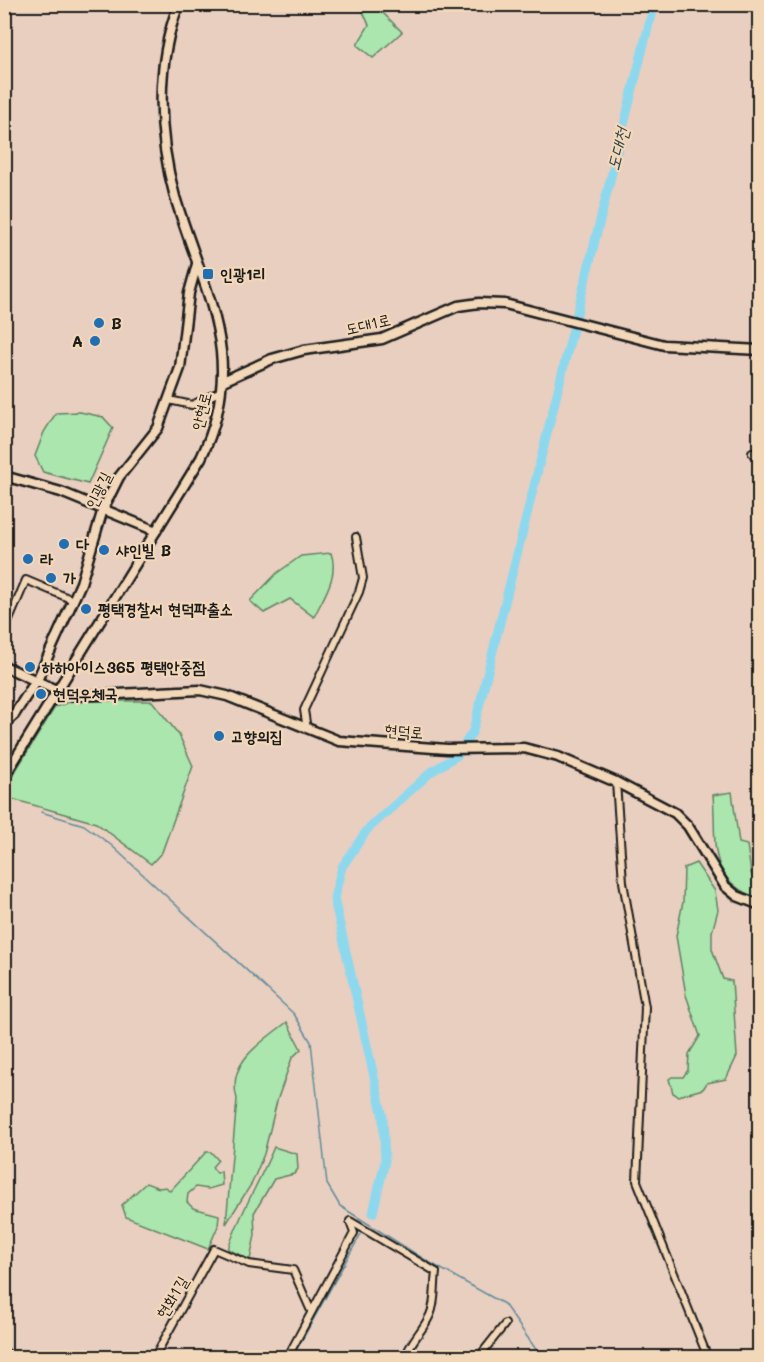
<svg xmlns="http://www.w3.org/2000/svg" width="764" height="1362" viewBox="0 0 764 1362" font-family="Mali,'Poor Story',sans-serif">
	<rect width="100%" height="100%" fill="#e9cfc0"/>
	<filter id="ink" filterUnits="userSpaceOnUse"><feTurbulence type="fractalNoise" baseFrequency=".0167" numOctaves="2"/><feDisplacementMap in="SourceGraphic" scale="12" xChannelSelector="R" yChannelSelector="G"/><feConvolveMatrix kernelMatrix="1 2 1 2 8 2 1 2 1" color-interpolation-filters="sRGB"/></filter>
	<g filter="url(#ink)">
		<g fill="#aae6ad" stroke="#638164" stroke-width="1.5">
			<polygon points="360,5 375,5 402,32 373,58 357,45 369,25"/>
			<polygon points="80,412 103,417 113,428 88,484 43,472 35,456 44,432 56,413"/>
			<path d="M331,553C339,576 324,596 314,617L290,599L264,613L250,601L277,573L301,556Z"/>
			<polygon points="73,701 152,701 179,735 193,766 162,852 151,864 96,823 5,797 5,788 55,707"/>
			<path d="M732,792L739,843L747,845L751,873L759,891V899C705,879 717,843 713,795Z"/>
			<polygon points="696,863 715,891 718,910 712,932 712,949 723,979 732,981 737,1056 726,1079 707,1083 703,1089 678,1096 673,1093 669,1079 672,1077 683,1077 688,1070 689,1054 700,1036 686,995 676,936 683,902 684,868"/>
			<path d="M287,1022L301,1049L292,1058L277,1101L264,1154L252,1183L226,1224L237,1099C226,1062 262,1042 287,1022Z"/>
			<path d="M274,1147L297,1154L298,1169L294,1174L274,1179L254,1213L255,1235L250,1260L228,1249C240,1213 259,1183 274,1147Z"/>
			<polygon points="206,1152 211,1152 218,1160 212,1167 217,1173 221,1171 222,1185 208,1189 196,1187 188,1194 187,1202 193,1208 219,1215 218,1226 208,1249 126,1217 122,1205 146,1183 159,1188 166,1187 170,1191"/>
		</g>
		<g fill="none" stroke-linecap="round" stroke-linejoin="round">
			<g stroke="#608d9a" stroke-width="1.5">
				<polyline points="41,812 84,825 111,845 294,1014 311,1042 327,1184 340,1206 427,1261 504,1304 542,1358"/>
				<polyline points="292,1358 362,1232"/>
			</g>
			<polyline stroke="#8ed8ee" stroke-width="9" points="373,1213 385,1161 383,1117 334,898 342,867 367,830 431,772 458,755 473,731 654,4"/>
			<defs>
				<g id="street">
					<polyline points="169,400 192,405 221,391"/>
					<polyline points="752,453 760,455"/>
					<polyline points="4,632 26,580 73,600"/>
					<polyline points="307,729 304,710 359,592 363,578 356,537"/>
					<polyline points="616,782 623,882 645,1007 637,1181 708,1358"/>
					<path d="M350,1221L436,1272C434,1286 436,1303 430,1315C423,1331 410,1341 405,1358"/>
					<polyline points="4,1351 14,1358"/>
					<polyline points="154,1358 214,1249 249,1264 293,1270 311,1311"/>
					<polyline points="287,1358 354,1233 350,1222"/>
					<polyline points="478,1358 505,1324"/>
				</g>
				<g id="secondary">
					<polyline points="223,381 272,359 304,350 382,339 458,306 479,303 505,304 664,345 760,350"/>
					<polyline points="4,476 61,492 156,531"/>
					<polyline points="4,666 58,691 76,696 200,690 227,696 339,741 447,749 524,748 558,757 616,782 675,813 688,826 725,886 737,896 760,905"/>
					<polyline points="4,724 14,715 39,676 81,583 103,509 119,477 158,428 180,368 189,293 197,264"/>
					<path d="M4,777L201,458C249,359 204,293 175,197C158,136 155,64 179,4"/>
				</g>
			</defs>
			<use href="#street" stroke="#1c1c1c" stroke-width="10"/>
			<use href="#secondary" stroke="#1c1c1c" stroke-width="13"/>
			<use href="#street" stroke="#f2d7b9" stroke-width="6"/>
			<use href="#secondary" stroke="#f2d7b9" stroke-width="8"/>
		</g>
	</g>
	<g fill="#1f6fb2" stroke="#f2d7b9" stroke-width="2">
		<rect x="202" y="268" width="12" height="12" rx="3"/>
		<circle cx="99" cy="323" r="6"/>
		<circle cx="95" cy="341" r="6"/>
		<circle cx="64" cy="544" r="6"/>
		<circle cx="104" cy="550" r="6"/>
		<circle cx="28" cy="559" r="6"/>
		<circle cx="51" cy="578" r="6"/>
		<circle cx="86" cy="609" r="6"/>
		<circle cx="30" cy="667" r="6"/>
		<circle cx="41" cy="694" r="6"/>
		<circle cx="219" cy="736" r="6"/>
	</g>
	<g text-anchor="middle" stroke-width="4.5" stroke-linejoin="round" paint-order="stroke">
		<g font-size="16" font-weight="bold" fill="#1c1c1c" stroke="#f2d7b9" text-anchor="start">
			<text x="220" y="280">인광1리</text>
			<text x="111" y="329">B</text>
			<text x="83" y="347" text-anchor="end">A</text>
			<text x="76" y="550">다</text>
			<text x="116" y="556">샤인빌 B</text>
			<text x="40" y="565">라</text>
			<text x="63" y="584">가</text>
			<text x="98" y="615">평택경찰서 현덕파출소</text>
			<text x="42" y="673">하하아이스365 평택안중점</text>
			<text x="53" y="700">현덕우체국</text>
			<text x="231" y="742">고향의집</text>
		</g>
		<g font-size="16" fill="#1c1c1c" stroke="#f2d7b9">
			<text transform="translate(368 324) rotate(-13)" y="6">도대1로</text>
			<text transform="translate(201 411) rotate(-76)" y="6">안현로</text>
			<text transform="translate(98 490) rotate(-64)" y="6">인광길</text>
			<text transform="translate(404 731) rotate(4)" y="6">현덕로</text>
			<text transform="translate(172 1297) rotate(-59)" y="6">현화1길</text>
		</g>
		<g font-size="18" font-style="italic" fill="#384b50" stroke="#f2d7b9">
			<text transform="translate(618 149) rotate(-76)" y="6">도대천</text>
		</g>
	</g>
	<rect width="764" height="1362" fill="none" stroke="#f2d7b9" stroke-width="24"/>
	<rect x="12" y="12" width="740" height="1338" fill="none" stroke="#1c1c1c" stroke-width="2" filter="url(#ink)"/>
</svg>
